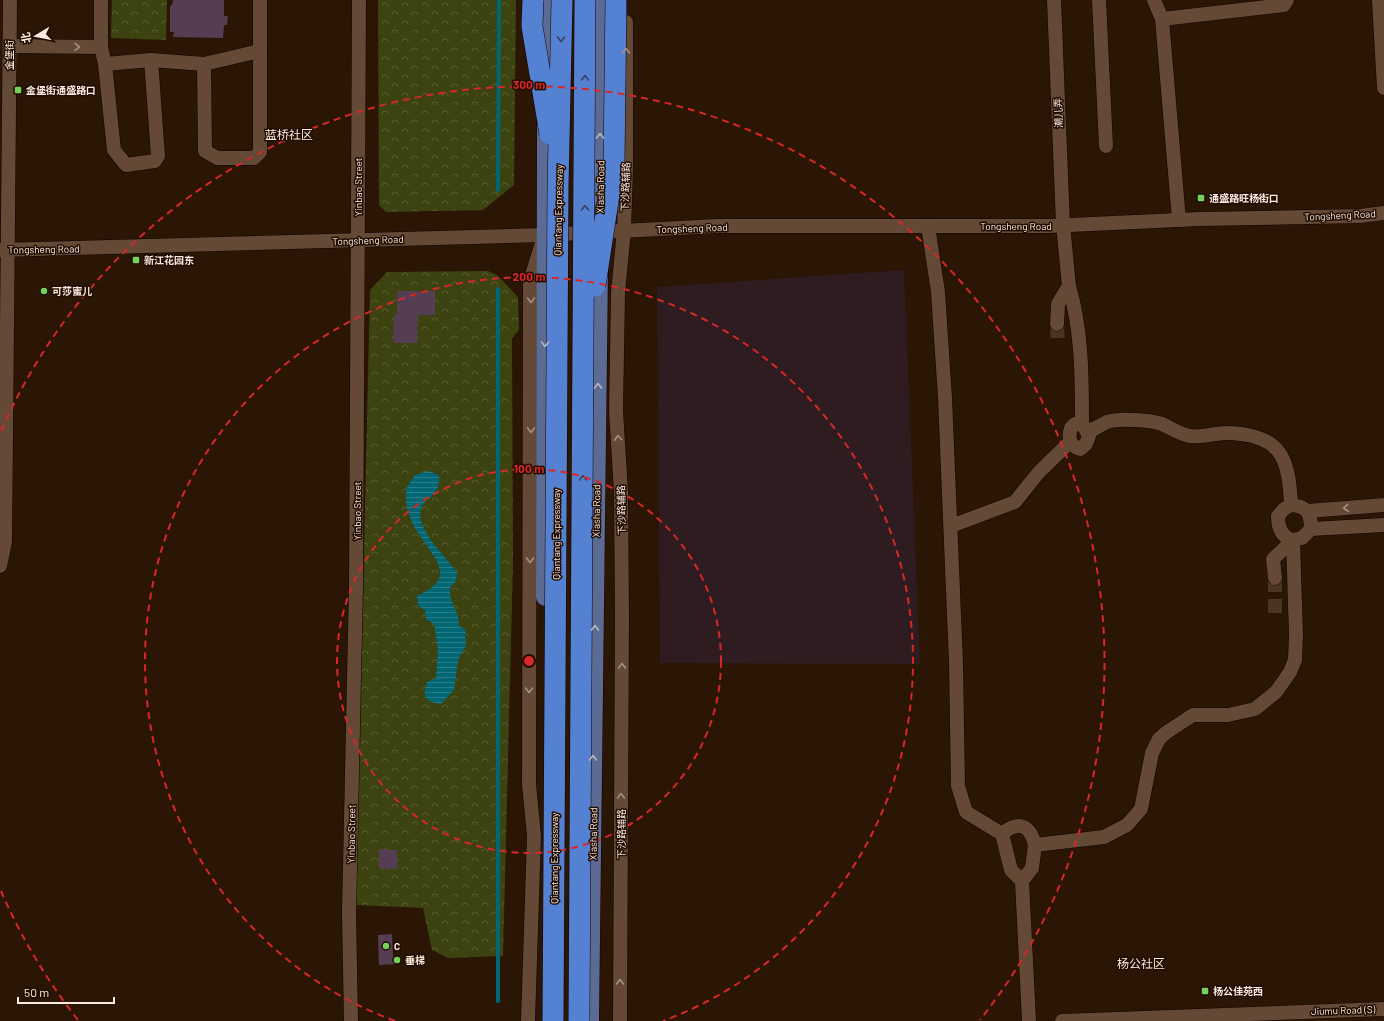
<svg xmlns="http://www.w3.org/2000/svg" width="1384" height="1021" viewBox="0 0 1384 1021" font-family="Barlow,'Noto Sans SC',sans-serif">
	<defs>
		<pattern id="park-crowns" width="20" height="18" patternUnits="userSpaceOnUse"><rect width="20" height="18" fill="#3c4310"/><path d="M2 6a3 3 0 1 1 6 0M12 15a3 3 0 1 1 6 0" fill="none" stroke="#595e32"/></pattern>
		<pattern id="water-rules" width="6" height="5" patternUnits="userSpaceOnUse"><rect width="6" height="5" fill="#026774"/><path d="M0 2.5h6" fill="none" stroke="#287d87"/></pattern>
	</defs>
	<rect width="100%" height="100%" fill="#2b1504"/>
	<polygon fill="#2f1c21" points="904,270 920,664 660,663 657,287"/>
	<g fill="url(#park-crowns)">
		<polygon points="112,0 167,0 166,40 111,38"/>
		<polygon points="378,0 516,0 514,185 483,210 386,212 379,205"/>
		<polygon points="488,271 497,275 518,297 519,330 512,338 513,561 503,956 448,958 432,950 423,908 356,905 370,290 387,272"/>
	</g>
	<path fill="url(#water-rules)" d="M429,471L439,475C440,488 436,493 426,501C405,522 447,556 457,573L456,581L450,588C449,606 459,607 459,626L465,629L466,645L458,660L454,690L441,704L431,702L425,697V690L427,682L436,678L438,649L434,624L426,619L425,610L418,606L417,596C426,591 437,587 440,576C444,562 417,536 412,522C408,513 405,502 406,491C407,486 412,480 415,475Z"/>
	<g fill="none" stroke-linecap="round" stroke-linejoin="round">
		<g stroke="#026774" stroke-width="4">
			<polyline points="498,190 499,0"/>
			<polyline points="498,1001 498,289"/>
		</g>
	</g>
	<g fill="#553e53">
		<polygon points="173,0 224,0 224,16 228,16 227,25 224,25 223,38 173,37 174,32 170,32 170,6 172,5"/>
		<polygon points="397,291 435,291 435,315 418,315 417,343 393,343 394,315 397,314"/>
		<polygon points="379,849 397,850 397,869 379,868"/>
		<polygon points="392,934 393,957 400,956 400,964 379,965 378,935"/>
	</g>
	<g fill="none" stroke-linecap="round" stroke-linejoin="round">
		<g stroke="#4a3525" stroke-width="14" stroke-dasharray="14 7" stroke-linecap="butt">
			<polyline points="1057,324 1058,345"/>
			<polyline points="1275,578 1275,614"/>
		</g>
		<defs>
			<g id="minor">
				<polyline points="101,0 101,47 105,64 151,60 204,64 260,51 260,0"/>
				<polyline points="1054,0 1063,225 1069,286 1058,304 1057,324"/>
				<polyline points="1099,0 1106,146"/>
				<polyline points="1154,0 1162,19"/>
				<polyline points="1379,0 1384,88"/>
				<polyline points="10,46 101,47"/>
				<polyline points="105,64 114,150 126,165 155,161 158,156 151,60"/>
				<polyline points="204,64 205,151 217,158 254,158 260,152 260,51"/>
				<polyline points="1179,220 1162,19 1284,5 1287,0"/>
				<polyline points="928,226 938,292 945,398 956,663 958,786 966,812 1002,834"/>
				<polyline points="0,250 544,235 717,226 1048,226 1200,219 1360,216 1384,213"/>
				<path d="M1069,286C1082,331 1082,376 1082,423L1075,424L1071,428C1068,438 1069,445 1080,449L1086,444L1089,436L1082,423"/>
				<path d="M1088,432C1094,429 1101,425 1107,422C1119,418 1150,420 1162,424C1171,428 1179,434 1190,436C1201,438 1215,433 1226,433C1280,434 1289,456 1291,505"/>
				<polyline points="1308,511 1384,505"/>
				<polyline points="951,526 1015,502 1039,472 1070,442"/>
				<polyline points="1311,529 1384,525"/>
				<polyline points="0,566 5,542 10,0"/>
				<path d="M1275,578L1273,559L1293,540L1302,538L1311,529C1311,513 1307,506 1291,505L1284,509L1278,516C1278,527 1281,537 1293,540"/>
				<path d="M1022,881L1011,870L1002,834C1019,820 1030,825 1035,845"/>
				<polyline points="351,1021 349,913 356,586 359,0"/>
				<polyline points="528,1021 534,836 529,784 530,281 542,243"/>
				<polyline points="620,1021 622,615 621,492 616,411 618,293 624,230 626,169 626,22"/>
				<polyline points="1029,1021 1022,881 1032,868 1035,845 1104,837 1127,825 1141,809 1152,753 1159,739 1167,732 1193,715 1228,715 1255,709 1276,692 1290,672 1295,660 1296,636 1293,540"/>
				<polyline points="1062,1021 1384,1009"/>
			</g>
			<g id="major">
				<polyline points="546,73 547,0"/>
				<polyline points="600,208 602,0"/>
				<polyline points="545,597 546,119"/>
				<polyline points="590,1021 599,272"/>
			</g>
		</defs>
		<use href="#minor" stroke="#120200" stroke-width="15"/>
		<use href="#major" stroke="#120200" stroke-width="19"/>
		<use href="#minor" stroke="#634936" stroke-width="14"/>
		<use href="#major" stroke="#5b6b94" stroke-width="18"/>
		<defs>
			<g id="highway-bridge">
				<polyline points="533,0 532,26 550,134"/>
				<polyline points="595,286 614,162 616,0"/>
				<polyline points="553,1021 558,187 562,0"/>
				<polyline points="579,1021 585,0"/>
			</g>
		</defs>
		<use href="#highway-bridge" stroke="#120200" stroke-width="22" stroke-linecap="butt"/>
		<use href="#highway-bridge" stroke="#5581d3" stroke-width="21"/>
	</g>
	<defs><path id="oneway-chevron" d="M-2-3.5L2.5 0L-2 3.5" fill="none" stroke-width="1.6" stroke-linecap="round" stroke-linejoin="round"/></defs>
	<g stroke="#38415f">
		<use href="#oneway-chevron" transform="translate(561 39) rotate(91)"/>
		<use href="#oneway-chevron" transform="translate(585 78) rotate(-90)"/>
		<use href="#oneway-chevron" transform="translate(585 208) rotate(-90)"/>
		<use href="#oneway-chevron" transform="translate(583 478) rotate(-90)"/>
	</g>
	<g stroke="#a79182">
		<use href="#oneway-chevron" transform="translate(77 47) rotate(1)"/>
		<use href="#oneway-chevron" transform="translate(626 51) rotate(-90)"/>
		<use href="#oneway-chevron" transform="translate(531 300) rotate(90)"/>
		<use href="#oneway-chevron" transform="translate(531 430) rotate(90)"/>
		<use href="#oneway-chevron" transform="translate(618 438) rotate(-94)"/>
		<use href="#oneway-chevron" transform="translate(1346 508) rotate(175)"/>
		<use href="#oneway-chevron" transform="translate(530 560) rotate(90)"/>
		<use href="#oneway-chevron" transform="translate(622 666) rotate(-90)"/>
		<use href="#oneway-chevron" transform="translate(529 690) rotate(90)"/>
		<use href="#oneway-chevron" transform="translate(621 796) rotate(-90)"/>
		<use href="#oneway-chevron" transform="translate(620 982) rotate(-90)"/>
	</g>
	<g stroke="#bab7c1">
		<use href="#oneway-chevron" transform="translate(600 136) rotate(-89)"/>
		<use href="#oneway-chevron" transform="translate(545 344) rotate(90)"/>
		<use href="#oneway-chevron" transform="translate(598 386) rotate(-89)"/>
		<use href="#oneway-chevron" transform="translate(595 628) rotate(-89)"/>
		<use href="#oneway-chevron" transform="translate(593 758) rotate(-89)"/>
	</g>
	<g fill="none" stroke="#d62828" stroke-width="2" stroke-dasharray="7 5">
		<circle cx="529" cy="661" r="192"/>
		<path d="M395 1021A384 384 0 1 1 663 1021"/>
		<path d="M78 1020A576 576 0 0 1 1 891M1 431A576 576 0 1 1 980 1020"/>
	</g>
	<g fill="#74d25c" stroke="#210c00" stroke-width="1.5">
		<rect x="14" y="86" width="8" height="8" rx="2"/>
		<rect x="1197" y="194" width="8" height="8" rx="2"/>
		<rect x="132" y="256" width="8" height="8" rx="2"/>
		<circle cx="44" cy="291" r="4"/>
		<circle cx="386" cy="946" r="4"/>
		<circle cx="397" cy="960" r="4"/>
		<rect x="1201" y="987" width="8" height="8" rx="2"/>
	</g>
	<g text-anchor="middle" stroke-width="3" stroke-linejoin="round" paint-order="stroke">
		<g font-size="10" fill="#faeadf" stroke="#210c00">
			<text transform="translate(9 55) rotate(-90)" y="4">金堡街</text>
			<text transform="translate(1058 113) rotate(-92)" y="4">潮儿弄</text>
			<text transform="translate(358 187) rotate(-90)" y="4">Yinbao Street</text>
			<text transform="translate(600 187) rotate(-89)" y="4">Xiasha Road</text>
			<text transform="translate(625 187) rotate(-88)" y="4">下沙路辅路</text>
			<text transform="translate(558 210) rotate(-89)" y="4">Qiantang Expressway</text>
			<text transform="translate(1340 215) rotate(-3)" y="4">Tongsheng Road</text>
			<text x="1016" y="230">Tongsheng Road</text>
			<text transform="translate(692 228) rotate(-2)" y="4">Tongsheng Road</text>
			<text transform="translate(368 240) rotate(-2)" y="4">Tongsheng Road</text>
			<text transform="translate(44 249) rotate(-1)" y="4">Tongsheng Road</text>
			<text transform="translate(621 510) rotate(-91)" y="4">下沙路辅路</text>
			<text transform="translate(357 511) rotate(-90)" y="4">Yinbao Street</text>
			<text transform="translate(596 511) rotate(-89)" y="4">Xiasha Road</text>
			<text transform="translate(556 534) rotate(-90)" y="4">Qiantang Expressway</text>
			<text transform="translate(351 834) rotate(-89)" y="4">Yinbao Street</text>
			<text transform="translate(593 834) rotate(-89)" y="4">Xiasha Road</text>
			<text transform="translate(621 834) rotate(-90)" y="4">下沙路辅路</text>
			<text transform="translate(554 858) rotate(-90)" y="4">Qiantang Expressway</text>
			<text transform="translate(1343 1010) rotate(-2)" y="4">Jiumu Road (S)</text>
		</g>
		<g font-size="10" font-weight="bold" fill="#faeadf" stroke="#210c00" text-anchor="start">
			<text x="26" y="94">金堡街通盛路口</text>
			<text x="1209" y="202">通盛路旺杨街口</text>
			<text x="144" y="264">新江花园东</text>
			<text x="52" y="295">可莎蜜儿</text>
			<text x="394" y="950">C</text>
			<text x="405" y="964">垂梯</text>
			<text x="1213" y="995">杨公佳苑西</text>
		</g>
		<g font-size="12" fill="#faeadf" stroke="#210c00">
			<text x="289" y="139">蓝桥社区</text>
			<text x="1141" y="968">杨公社区</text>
		</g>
	</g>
	<circle cx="529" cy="661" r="6" fill="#d62828" stroke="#210c00" stroke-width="2"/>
	<g font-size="12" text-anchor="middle" font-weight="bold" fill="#d62828" stroke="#210c00" stroke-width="3" stroke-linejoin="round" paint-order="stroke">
		<text x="529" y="89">300 m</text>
		<text x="529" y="281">200 m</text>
		<text x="529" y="473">100 m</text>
	</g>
	<g transform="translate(36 36) rotate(260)" stroke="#210c00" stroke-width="3" paint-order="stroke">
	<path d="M0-3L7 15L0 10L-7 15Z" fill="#faeadf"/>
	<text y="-6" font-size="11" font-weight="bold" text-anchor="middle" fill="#faeadf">北</text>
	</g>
	<path d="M18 997v6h96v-6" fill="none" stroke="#faeadf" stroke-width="2"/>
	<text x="24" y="997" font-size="12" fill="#faeadf" stroke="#210c00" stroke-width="3" paint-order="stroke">50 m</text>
</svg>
